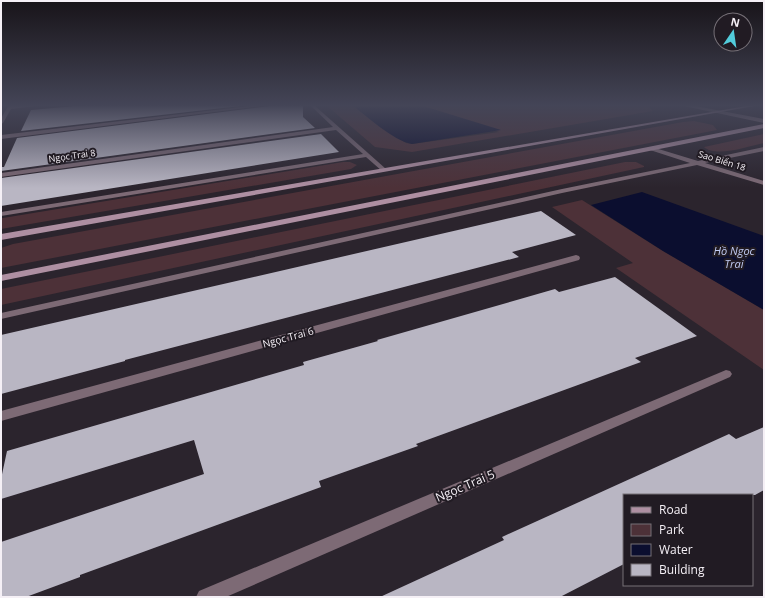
<svg xmlns="http://www.w3.org/2000/svg" width="765" height="598" viewBox="0 0 765 598" font-family="'Open Sans',sans-serif">
	<rect width="100%" height="100%" fill="#2b242d"/>
	<g fill="#4d3138">
		<polygon points="326,105 352,105 390,133 406,143 412,144 499,132 420,105 647,105 653,111 412,152 375,147"/>
		<polygon points="694,121 713,125 717,130 1,268 1,248 13,244 683,122"/>
		<path d="M764,134V143C749,146 716,158 704,147Z"/>
		<polygon points="343,162 350,162 357,165 351,169 1,229 1,218 3,218"/>
		<polygon points="625,162 636,162 644,166 644,167 1,305 1,289"/>
		<polygon points="582,200 663,251 764,310 764,370 616,268 633,263 552,207"/>
	</g>
	<g fill="#0b0e2f">
		<path d="M352,105H420L501,130L412,144C392,140 368,117 352,105Z"/>
		<polygon points="642,192 764,236 764,310 663,251 591,205"/>
	</g>
	<g fill="#b9b6c3">
		<polygon points="87,105 249,105 21,131 31,110"/>
		<polygon points="272,105 303,105 303,117 315,128 1,171 1,167 4,167 17,138 270,106"/>
		<polygon points="321,134 339,152 1,206 1,178"/>
		<polygon points="541,211 576,235 512,252 519,257 125,360 125,361 1,394 1,335"/>
		<polygon points="615,277 697,336 635,358 641,362 416,444 418,446 319,481 321,487 80,575 80,577 26,597 1,597 1,542 204,474 194,440 1,499 1,479 7,451 304,365 303,362 378,341 377,340 555,289 559,292"/>
		<polygon points="764,427 764,490 755,495 624,495 624,564 560,597 380,597 504,540 502,537 729,434 736,439"/>
	</g>
	<g fill="none" stroke-linecap="round" stroke-linejoin="round">
		<g fill="#7d6a75" fill-rule="evenodd">
			<polygon points="9,105 13,105 13,106 44,105 11,109 3,123 1,124 1,118"/>
			<polygon points="259,105 270,105 1,139 1,135"/>
			<polygon points="310,105 314,105 386,169 386,171 382,171 366,157 1,216 1,212 363,154 336,130 1,177 1,173 333,127"/>
			<polygon points="682,105 690,105 764,119 764,123 684,106"/>
			<polygon points="652,147 698,161 764,147 764,151 705,163 764,181 764,185 697,165 562,193 1,319 1,313 562,189 690,163 650,150 650,148"/>
			<polygon points="576,255 579,256 580,258 579,260 1,421 1,411"/>
			<polygon points="726,370 730,371 732,374 730,377 226,597 196,597 199,591"/>
		</g>
		<g fill="#ae8fa2" fill-rule="evenodd">
			<polygon points="752,105 760,105 1,240 1,234"/>
			<polygon points="764,124 764,128 1,281 1,275"/>
		</g>
	</g>
	<linearGradient id="sky" x2="0" y2="1"><stop stop-color="#181419"/><stop offset="0.56" stop-color="#444557"/><stop offset="1" stop-color="#444557" stop-opacity="0"/></linearGradient>
	<rect width="765" height="188" fill="url(#sky)"/>
	<g text-anchor="middle" stroke-width="4" stroke-linejoin="round" paint-order="stroke">
		<g font-size="9" fill="#f5f0f6" stroke="#211b23">
			<text transform="translate(72 156) rotate(-8)" y="3">Ngọc Trai 8</text>
			<text transform="translate(722 161) rotate(17)" y="3">Sao Biển 18</text>
		</g>
		<g font-size="10" fill="#f5f0f6" stroke="#211b23">
			<text transform="translate(288 337) rotate(-15)" y="4">Ngọc Trai 6</text>
		</g>
		<g font-size="11" font-style="italic" fill="#c1cbf3" stroke="#211b23">
			<text x="734" y="255">Hồ Ngọc<tspan x="734" dy="13">Trai</tspan></text>
		</g>
		<g font-size="12" fill="#f5f0f6" stroke="#211b23">
			<text transform="translate(465 486) rotate(-23)" y="4">Ngọc Trai 5</text>
		</g>
	</g>
	<rect width="765" height="598" fill="none" stroke="#f5f0f6" stroke-width="4"/>
	<rect x="623" y="494" width="130" height="92" fill="#211b23" stroke="#767077"/>
	<rect x="631" y="507" width="20" height="6" fill="#ae8fa2" stroke="#767077"/>
	<text x="659" y="514" font-size="12" fill="#f5f0f6">Road</text>
	<rect x="631" y="524" width="20" height="12" fill="#4d3138" stroke="#767077"/>
	<text x="659" y="534" font-size="12" fill="#f5f0f6">Park</text>
	<rect x="631" y="544" width="20" height="12" fill="#0b0e2f" stroke="#767077"/>
	<text x="659" y="554" font-size="12" fill="#f5f0f6">Water</text>
	<rect x="631" y="564" width="20" height="12" fill="#b9b6c3" stroke="#767077"/>
	<text x="659" y="574" font-size="12" fill="#f5f0f6">Building</text>
	<g transform="translate(733 32) rotate(13)"><circle r="19" fill="#211b23" stroke="#767077"/>
	<path d="M0-3L7 15L0 10L-7 15Z" fill="#52cbda"/>
	<text y="-6" font-size="11" font-weight="bold" text-anchor="middle" fill="#f5f0f6">N</text>
	</g>
</svg>
